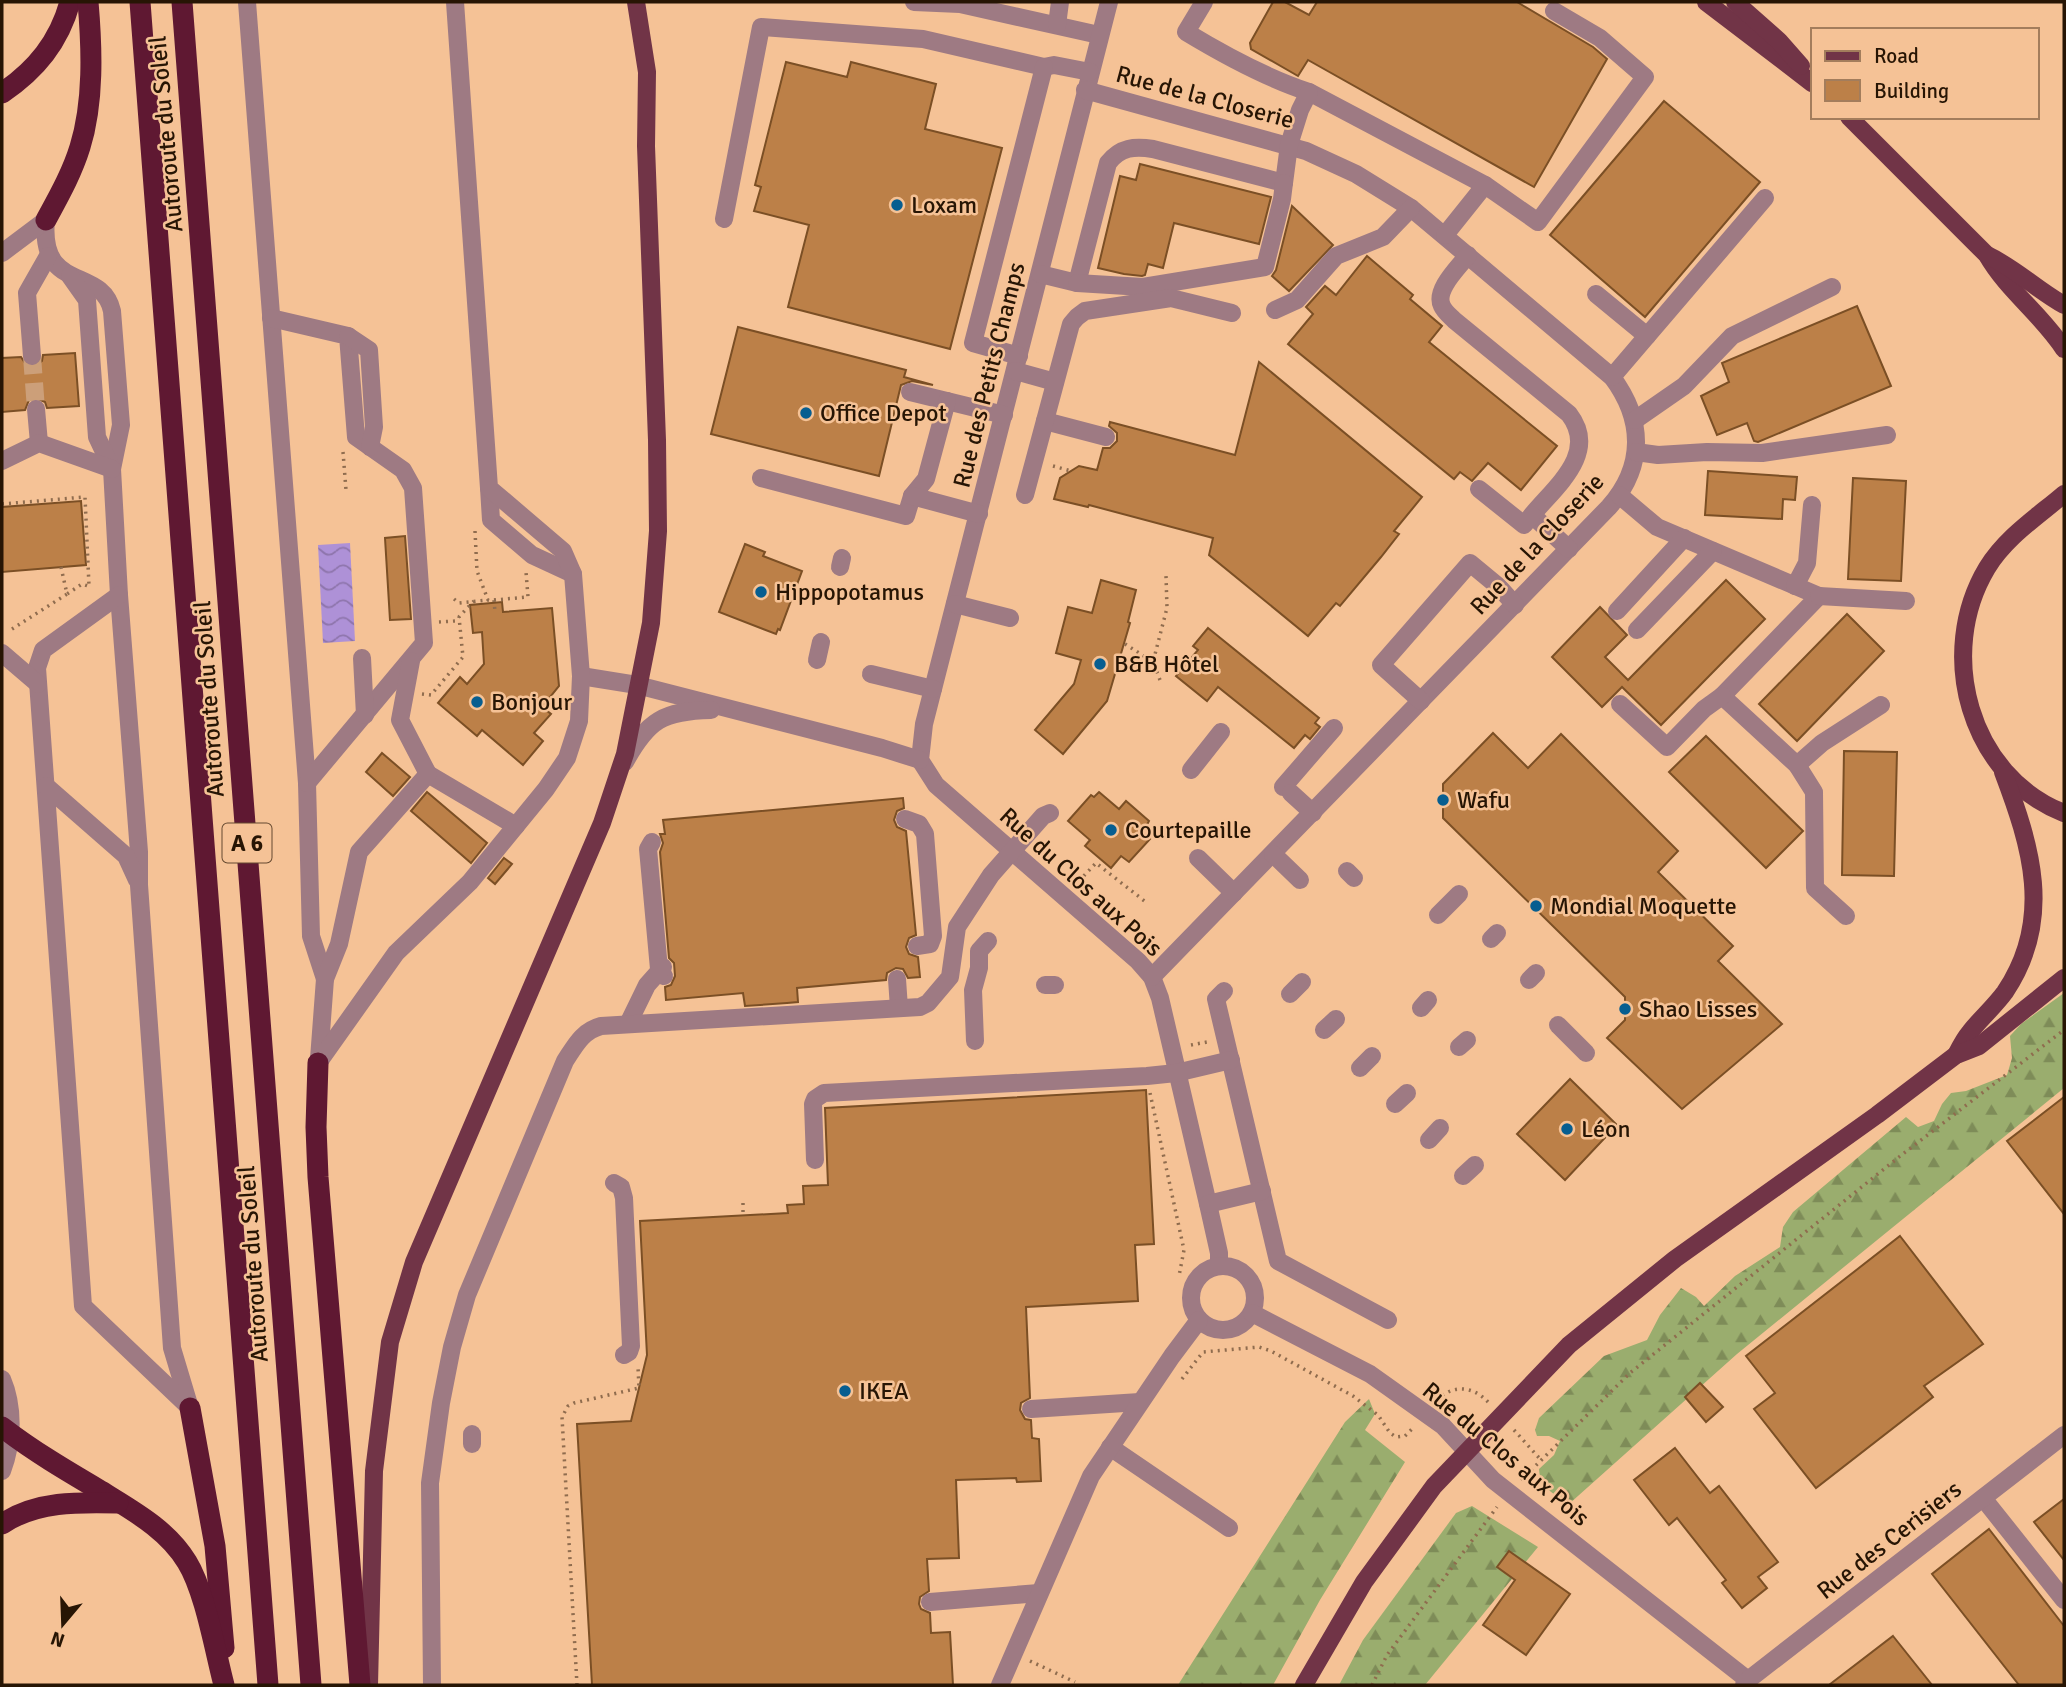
<svg xmlns="http://www.w3.org/2000/svg" width="2066" height="1687" viewBox="0 0 2066 1687" font-family="Signika,sans-serif">
	<defs>
		<pattern id="forest-firs" width="22" height="20" patternUnits="userSpaceOnUse" patternTransform="scale(1.75)"><rect width="22" height="20" fill="#9aad6e"/><path d="M5 1l3.5 6h-7zM16 11l3.5 6h-7z" fill="#7e8c58"/></pattern>
		<pattern id="water-waves" width="16" height="10" patternUnits="userSpaceOnUse" patternTransform="scale(1.75)"><rect width="16" height="10" fill="#ae91d7"/><path d="M0 5q4-4 8 0t8 0" fill="none" stroke="#8e75ac"/></pattern>
	</defs>
	<rect width="100%" height="100%" fill="#f5c296"/>
	<g fill="url(#forest-firs)">
		<path d="M2064,993V1088L1737,1354L1569,1504C1554,1494 1540,1488 1539,1469L1554,1455L1560,1441L1549,1436H1537L1535,1430L1539,1418L1604,1356L1647,1340L1660,1315L1681,1288L1696,1297L1704,1306L1735,1276L1780,1247L1783,1227L1793,1212L1906,1117L1918,1127L1934,1121L1942,1104L1951,1093L1966,1091L2007,1075L2012,1058L2010,1036L2021,1024Z"/>
		<polygon points="1369,1399 1375,1414 1365,1430 1405,1462 1320,1600 1273,1685 1178,1685 1345,1422"/>
		<polygon points="1472,1506 1538,1547 1425,1685 1339,1685 1363,1640 1456,1513"/>
	</g>
	<polygon fill="url(#water-waves)" points="350,543 355,641 323,643 318,545"/>
	<g fill="#bc8048" stroke="#7b4f25" stroke-width="2">
		<polygon points="1273,2 1285,2 1309,15 1317,2 1517,2 1593,47 1607,59 1534,187 1308,60 1298,76 1251,49 1250,43"/>
		<polygon points="786,62 847,77 851,62 936,84 925,129 1002,148 950,349 788,307 809,225 754,211 761,187 755,185"/>
		<polygon points="1664,101 1760,182 1645,317 1550,235"/>
		<polygon points="1140,164 1271,197 1259,244 1174,223 1163,268 1148,264 1145,275 1142,276 1124,274 1098,268 1120,176 1136,180"/>
		<polygon points="1292,206 1333,245 1289,291 1272,276 1276,270"/>
		<polygon points="1367,256 1413,295 1410,299 1442,326 1429,342 1557,446 1521,490 1488,463 1472,481 1460,472 1454,479 1288,344 1313,314 1306,307 1325,286 1336,295"/>
		<polygon points="1857,306 1891,386 1758,442 1754,441 1747,423 1717,435 1701,396 1729,382 1722,363"/>
		<polygon points="738,327 906,370 904,377 933,385 912,381 901,385 879,476 711,434"/>
		<polygon points="75,353 79,406 47,408 45,402 36,398 29,400 25,410 2,412 2,358 21,357 27,366 34,367 42,361 43,355"/>
		<polygon points="1259,362 1422,497 1394,531 1399,534 1381,557 1340,606 1336,603 1308,636 1209,555 1213,538 1089,505 1088,507 1054,499 1060,478 1079,466 1097,470 1103,448 1110,448 1117,441 1117,433 1109,426 1110,422 1235,455"/>
		<polygon points="1708,471 1797,477 1795,500 1783,499 1782,519 1705,515"/>
		<polygon points="1853,478 1906,481 1901,581 1848,579"/>
		<polygon points="81,501 86,565 2,572 2,507"/>
		<polygon points="405,536 411,619 390,620 385,538"/>
		<polygon points="745,544 765,552 763,556 802,571 780,630 778,629 776,634 719,612"/>
		<polygon points="1101,580 1136,590 1128,622 1130,623 1107,701 1063,754 1035,730 1074,684 1081,660 1056,653 1068,607 1092,613"/>
		<polygon points="1726,580 1765,619 1661,725 1622,687 1602,707 1552,657 1600,607 1627,635 1605,657 1628,680"/>
		<polygon points="502,602 503,612 552,608 559,686 542,707 551,714 534,733 543,741 523,765 482,730 477,736 438,703 460,677 467,684 484,664 482,632 473,633 470,605"/>
		<polygon points="1847,614 1884,651 1797,741 1759,704"/>
		<polygon points="1208,628 1319,718 1315,723 1320,727 1310,739 1305,735 1294,748 1218,687 1207,701 1176,676 1198,650 1193,646"/>
		<polygon points="1493,733 1528,768 1561,734 1678,851 1658,872 1733,946 1718,961 1782,1024 1682,1109 1607,1038 1625,1020 1625,997 1443,818 1443,784"/>
		<polygon points="1706,736 1803,831 1766,868 1669,772"/>
		<polygon points="1844,751 1897,752 1894,876 1842,875"/>
		<polygon points="382,753 410,777 393,796 366,772"/>
		<polygon points="427,792 487,843 471,863 411,811"/>
		<polygon points="1099,792 1119,809 1126,801 1149,821 1143,832 1150,839 1129,862 1121,856 1111,868 1085,846 1090,840 1068,821 1091,795 1094,797"/>
		<polygon points="903,798 904,808 897,811 894,820 897,827 906,831 916,935 909,938 906,947 909,954 918,957 920,977 908,978 903,969 896,968 887,973 886,980 797,988 798,1002 787,1003 745,1006 743,993 666,1000 665,987 671,985 675,976 674,963 669,958 660,852 663,843 660,834 665,834 663,820"/>
		<polygon points="504,858 512,864 495,884 488,878"/>
		<polygon points="1570,1079 1617,1125 1565,1180 1517,1134"/>
		<polygon points="1146,1090 1154,1244 1135,1245 1138,1301 1026,1307 1030,1398 1021,1403 1020,1410 1025,1419 1031,1420 1032,1438 1039,1439 1041,1481 1017,1482 1016,1478 956,1480 959,1558 927,1559 929,1591 920,1597 919,1604 921,1609 930,1613 931,1633 950,1632 953,1685 592,1685 577,1424 631,1421 647,1355 640,1221 788,1213 787,1205 804,1204 803,1186 828,1185 825,1108"/>
		<polygon points="2064,1097 2064,1214 2007,1141"/>
		<polygon points="1900,1236 1983,1344 1924,1386 1933,1397 1816,1488 1754,1409 1775,1393 1746,1356"/>
		<polygon points="1700,1383 1723,1407 1706,1422 1685,1397"/>
		<polygon points="1675,1448 1710,1493 1719,1486 1778,1562 1758,1577 1767,1588 1742,1608 1722,1583 1726,1580 1677,1518 1669,1525 1634,1480"/>
		<polygon points="2064,1499 2064,1560 2034,1522"/>
		<polygon points="1989,1529 2064,1626 2064,1685 2019,1685 1932,1574"/>
		<polygon points="1509,1551 1570,1594 1526,1655 1483,1625 1515,1580 1497,1567"/>
		<polygon points="1893,1636 1932,1685 1829,1685"/>
	</g>
	<g fill="none" stroke-linecap="round" stroke-linejoin="round">
		<polyline stroke="#cc9f79" stroke-width="18" stroke-dasharray="18 9" stroke-linecap="butt" points="32,356 36,409"/>
		<g stroke="#8f6c4e" stroke-width="3.5" stroke-dasharray="2 5" stroke-linecap="butt">
			<polyline points="343,452 346,490"/>
			<polyline points="1053,466 1071,471"/>
			<polyline points="2,504 85,497 89,586"/>
			<polyline points="475,531 477,571 488,600 494,600 495,612"/>
			<polyline points="61,567 67,594 82,584 88,586"/>
			<polyline points="454,599 459,603 488,600"/>
			<polyline points="494,600 528,597 526,572"/>
			<polyline points="439,622 455,621 474,601"/>
			<polyline points="12,629 67,594"/>
			<polyline points="1125,644 1153,662"/>
			<polyline points="1160,680 1153,662 1167,608 1166,576"/>
			<polyline points="422,694 431,695 463,657 459,617"/>
			<polyline points="1079,881 1096,863 1147,903"/>
			<polyline points="1191,1045 1207,1042"/>
			<polyline points="1150,1093 1184,1250 1179,1276"/>
			<polyline points="743,1203 743,1216"/>
			<polyline points="1182,1379 1203,1352 1259,1347 1271,1351 1353,1396 1378,1415 1390,1433 1396,1437 1405,1436 1414,1427"/>
			<path d="M1437,1400C1453,1384 1473,1386 1488,1402"/>
			<polyline points="1514,1430 1541,1460"/>
			<polyline points="1521,1480 1630,1373 1899,1157 2064,1030"/>
			<polyline points="1030,1661 1075,1682"/>
			<polyline points="577,1685 562,1417 568,1406 574,1403 639,1388 638,1367"/>
			<polyline points="1372,1685 1387,1655 1497,1507"/>
		</g>
		<g stroke="#9e7a83" stroke-width="18">
			<polyline points="247,2 307,783 311,936 325,979"/>
			<polyline points="914,2 960,4 1099,35"/>
			<polyline points="1109,2 924,724 920,760 936,785 1138,961 1152,977 1160,998 1208,1204 1219,1253 1219,1266"/>
			<path d="M1204,2L1186,32C1224,55 1266,78 1309,92L1485,185L1538,222L1645,77L1600,38L1554,11"/>
			<polyline points="1057,25 1060,2"/>
			<path d="M1085,90L1306,151L1356,174L1411,208L1612,377C1644,420 1645,466 1609,507L1152,977"/>
			<polyline points="724,219 761,27 923,39 1044,67 1054,65 1090,72"/>
			<path d="M46,220C39,294 102,265 112,311L121,425L112,469L119,595L139,852V885L172,1348L190,1408"/>
			<polyline points="1445,235 1485,185"/>
			<polyline points="2,253 46,220"/>
			<path d="M1468,255C1459,267 1434,290 1442,306C1444,311 1450,316 1454,320L1569,414C1599,453 1556,486 1532,515L1569,549"/>
			<path d="M1040,274L1077,283L1108,163C1120,147 1135,146 1153,149L1284,183L1289,145L1300,110L1309,92"/>
			<polyline points="70,276 87,300 97,437 112,469"/>
			<polyline points="1077,283 1143,287 1265,267 1282,199 1284,183"/>
			<polyline points="1596,294 1647,336"/>
			<polyline points="1275,310 1297,300 1336,256 1383,237 1411,208"/>
			<polyline points="271,318 348,336 356,437 403,470 413,488 424,643 307,783"/>
			<polyline points="348,336 369,350 374,427 370,447"/>
			<polyline points="32,356 27,293 48,256"/>
			<polyline points="1019,356 973,343 1044,67"/>
			<polyline points="1015,371 1055,382"/>
			<polyline points="1612,377 1765,198"/>
			<polyline points="910,392 1004,415"/>
			<polyline points="36,409 39,443"/>
			<polyline points="1635,420 1684,386 1732,336 1832,287"/>
			<polyline points="1045,421 1106,437"/>
			<polyline points="1636,452 1658,455 1707,452 1762,453 1887,435"/>
			<polyline points="2,461 39,443 112,469"/>
			<polyline points="761,478 906,516 912,496 926,479 947,401"/>
			<polyline points="489,488 491,520 532,555 573,574"/>
			<polyline points="1479,489 1524,525 1532,515"/>
			<polyline points="1025,495 1071,324 1077,317 1085,311 1171,298 1232,313"/>
			<polyline points="1619,495 1657,527 1819,596 1722,696 1797,765 1814,792 1815,888 1846,916"/>
			<polyline points="912,496 979,514"/>
			<polyline points="840,567 842,558"/>
			<polyline points="1795,586 1807,563 1812,505"/>
			<polyline points="119,595 43,650 37,668 83,1306 187,1405"/>
			<polyline points="1819,596 1906,601"/>
			<polyline points="955,604 1010,618"/>
			<polyline points="1617,611 1684,538"/>
			<polyline points="1637,630 1713,551"/>
			<polyline points="2,653 38,684"/>
			<polyline points="362,658 365,715"/>
			<polyline points="817,660 821,642"/>
			<polyline points="871,674 933,689"/>
			<polyline points="581,676 637,685 882,748 920,760"/>
			<polyline points="1421,701 1381,665 1470,563 1499,587 1515,605"/>
			<polyline points="1620,704 1667,747 1704,709 1722,696"/>
			<path d="M625,762C648,720 663,711 711,710"/>
			<polyline points="1797,765 1822,743 1881,705"/>
			<polyline points="1191,770 1221,732"/>
			<polyline points="428,774 516,826"/>
			<polyline points="46,786 126,856 137,880"/>
			<polyline points="1283,787 1334,728"/>
			<polyline points="1291,793 1313,813"/>
			<polyline points="905,819 919,824 925,834 933,936 930,944 917,946"/>
			<polyline points="652,842 648,849 659,969 664,976"/>
			<polyline points="1273,854 1300,880"/>
			<polyline points="1198,858 1234,893"/>
			<polyline points="1347,871 1354,878"/>
			<polyline points="1438,915 1459,894"/>
			<polyline points="1491,939 1497,933"/>
			<polyline points="897,979 899,1008"/>
			<polyline points="1529,980 1536,973"/>
			<polyline points="1045,985 1055,985"/>
			<polyline points="1224,991 1216,999 1278,1261 1388,1320"/>
			<polyline points="1290,994 1302,982"/>
			<polyline points="1421,1008 1428,1000"/>
			<polyline points="628,1024 647,985 663,967"/>
			<polyline points="1558,1025 1586,1053"/>
			<polyline points="1324,1030 1336,1019"/>
			<polyline points="975,1041 973,990 979,968 979,951 988,941"/>
			<polyline points="1459,1047 1467,1040"/>
			<polyline points="319,1059 325,979 339,944 359,852 428,774 400,720 411,661"/>
			<polyline points="318,1063 396,953 470,882 546,789 567,758 579,721 581,676 573,574 563,551 489,488 455,2"/>
			<polyline points="1360,1068 1372,1056"/>
			<polyline points="1395,1104 1407,1093"/>
			<polyline points="1429,1140 1440,1128"/>
			<polyline points="815,1160 813,1104 815,1099 824,1093 1147,1076 1176,1073 1231,1060"/>
			<polyline points="1463,1176 1475,1165"/>
			<polyline points="614,1183 621,1187 624,1198 631,1346 629,1352 624,1355"/>
			<polyline points="1208,1204 1262,1191"/>
			<circle cx="1223" cy="1298" r="32"/>
			<polyline points="1252,1313 1370,1374 1443,1426 1493,1480 1748,1680"/>
			<path d="M2,1379C14,1407 13,1442 2,1471"/>
			<polyline points="1031,1409 1140,1402"/>
			<polyline points="472,1434 472,1444"/>
			<polyline points="1110,1447 1229,1528"/>
			<polyline points="1983,1498 2064,1600"/>
			<polyline points="930,1602 1039,1593"/>
			<path d="M432,1685L430,1483L441,1403L452,1347L467,1295L565,1061C575,1046 582,1031 601,1026L920,1007L928,1003L950,977L957,927L991,875L1043,816L1050,813"/>
			<polyline points="1000,1685 1091,1476 1172,1356 1199,1320"/>
			<polyline points="1744,1685 1748,1680 2064,1435"/>
		</g>
		<g stroke="#713447" stroke-width="18">
			<polyline points="1706,2 1812,83"/>
			<polyline points="1735,2 1779,41 1801,66"/>
			<path d="M1849,117L1987,255C2007,290 2042,315 2064,349"/>
			<path d="M1987,255C2015,268 2037,290 2064,305"/>
			<path d="M2064,494C2037,517 2006,537 1987,568C1936,653 1969,776 2064,813"/>
			<path d="M1956,1055C1960,1047 1964,1039 1970,1032C1981,1018 1994,1007 2005,992C2054,919 2031,846 2003,772"/>
			<polyline points="369,1685 374,1471 390,1342 414,1262 602,823 625,754 651,623 658,531 657,440 646,146 647,72 636,2"/>
			<polyline points="1304,1685 1364,1582 1434,1486 1569,1345 1675,1259 1877,1115 1956,1055 1979,1046 2064,978"/>
		</g>
		<g stroke="#5f1832" stroke-width="21">
			<polyline points="140,2 268,1685"/>
			<polyline points="182,2 311,1685"/>
			<path d="M2,93C36,70 59,42 70,2"/>
			<path d="M46,220C59,196 72,173 80,147C94,102 92,48 88,2"/>
			<polyline points="318,1063 316,1127 318,1177 360,1685"/>
			<polyline points="190,1408 215,1546 224,1648"/>
			<path d="M2,1427C33,1451 67,1471 101,1491C133,1511 167,1529 187,1562C205,1591 215,1651 224,1685"/>
			<path d="M2,1524C36,1501 78,1502 118,1503"/>
		</g>
	</g>
	<g fill="#075e90" stroke="#f5c296" stroke-width="2.5">
		<circle cx="897" cy="205" r="7"/>
		<circle cx="806" cy="413" r="7"/>
		<circle cx="761" cy="592" r="7"/>
		<circle cx="1100" cy="664" r="7"/>
		<circle cx="477" cy="702" r="7"/>
		<circle cx="1443" cy="800" r="7"/>
		<circle cx="1111" cy="830" r="7"/>
		<circle cx="1536" cy="906" r="7"/>
		<circle cx="1625" cy="1009" r="7"/>
		<circle cx="1567" cy="1129" r="7"/>
		<circle cx="845" cy="1391" r="7"/>
	</g>
	<g text-anchor="middle" stroke-width="5" stroke-linejoin="round" paint-order="stroke">
		<rect fill="#f5c296" stroke="#654930" stroke-width="2" x="222.5" y="823.5" width="49" height="39" rx="5"/>
		<g font-size="23" font-weight="bold" fill="#271504">
			<text x="247" y="851">A 6</text>
		</g>
		<g font-size="24" fill="#271504" stroke="#f5c296">
			<text transform="translate(1205 97) rotate(15)" y="8">Rue de la Closerie</text>
			<text transform="translate(166 134) rotate(-95)" y="8">Autoroute du Soleil</text>
			<text transform="translate(989 375) rotate(-76)" y="8">Rue des Petits Champs</text>
			<text transform="translate(1537 544) rotate(-47)" y="8">Rue de la Closerie</text>
			<text transform="translate(209 699) rotate(-94)" y="8">Autoroute du Soleil</text>
			<text transform="translate(1081 882) rotate(42)" y="8">Rue du Clos aux Pois</text>
			<text transform="translate(253 1264) rotate(-94)" y="8">Autoroute du Soleil</text>
			<text transform="translate(1506 1454) rotate(40)" y="8">Rue du Clos aux Pois</text>
			<text transform="translate(1889 1540) rotate(-38)" y="8">Rue des Cerisiers</text>
		</g>
		<g font-size="24" fill="#271504" stroke="#f5c296" text-anchor="start">
			<text x="911" y="213">Loxam</text>
			<text x="820" y="421">Office Depot</text>
			<text x="775" y="600">Hippopotamus</text>
			<text x="1114" y="672">B&amp;B Hôtel</text>
			<text x="491" y="710">Bonjour</text>
			<text x="1457" y="808">Wafu</text>
			<text x="1125" y="838">Courtepaille</text>
			<text x="1550" y="914">Mondial Moquette</text>
			<text x="1639" y="1017">Shao Lisses</text>
			<text x="1581" y="1137">Léon</text>
			<text x="859" y="1399">IKEA</text>
		</g>
	</g>
	<rect width="2066" height="1687" fill="none" stroke="#271504" stroke-width="7"/>
	<rect x="1811" y="28" width="228" height="91" fill="#f5c296" stroke="#a37d5c" stroke-width="2"/>
	<rect x="1825" y="51" width="35" height="10" fill="#713447" stroke="#a37d5c" stroke-width="2"/>
	<text x="1874" y="63" font-size="21" fill="#271504">Road</text>
	<rect x="1825" y="80" width="35" height="21" fill="#bc8048" stroke="#a37d5c" stroke-width="2"/>
	<text x="1874" y="98" font-size="21" fill="#271504">Building</text>
	<g transform="translate(63 1624) rotate(199)" stroke="#f5c296" stroke-width="5" paint-order="stroke">
	<path d="M0-5L12 26L0 18L-12 26Z" fill="#271504"/>
	<text y="-10" font-size="19" font-weight="bold" text-anchor="middle" fill="#271504">N</text>
	</g>
</svg>
